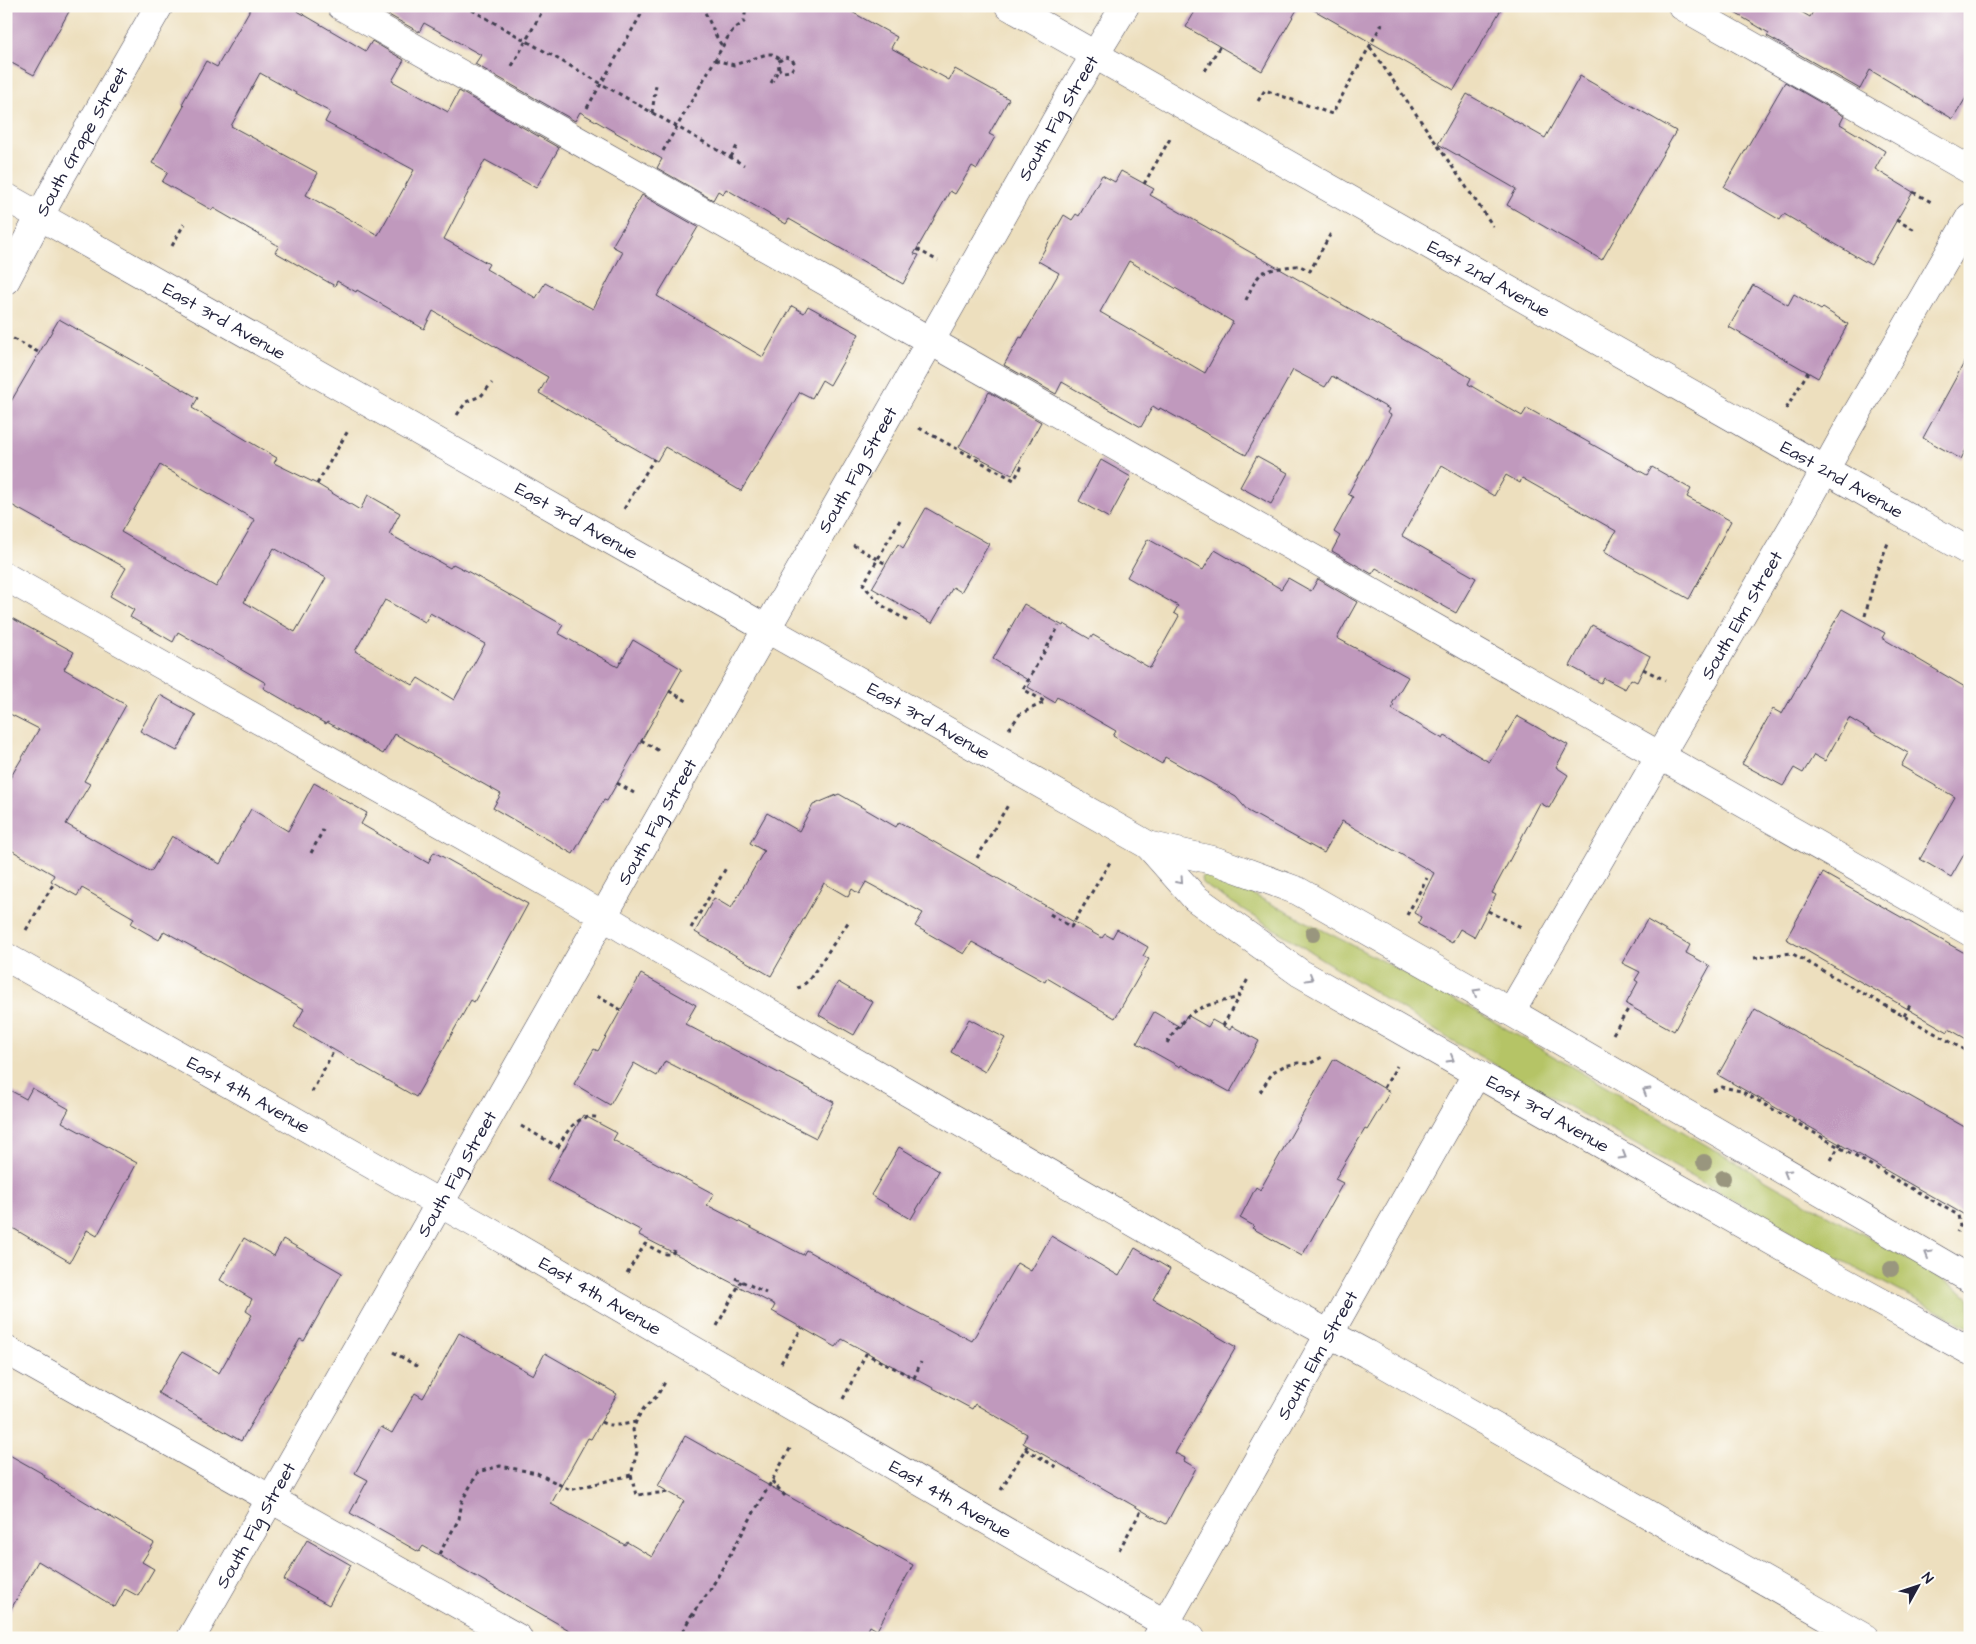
<svg xmlns="http://www.w3.org/2000/svg" width="1976" height="1644" viewBox="0 0 1976 1644" font-family="'Architects Daughter',sans-serif">
	<rect width="100%" height="100%" fill="#fdfcf7"/>
	<filter id="ink" filterUnits="userSpaceOnUse"><feTurbulence type="fractalNoise" baseFrequency=".02" numOctaves="2"/><feDisplacementMap in="SourceGraphic" scale="10" xChannelSelector="R" yChannelSelector="G"/><feConvolveMatrix kernelMatrix="1 2 1 2 8 2 1 2 1" color-interpolation-filters="sRGB"/></filter>
	<filter id="wash" filterUnits="userSpaceOnUse"><feTurbulence type="fractalNoise" baseFrequency=".0096" numOctaves="4" result="noise"/><feDisplacementMap in="SourceGraphic" scale="20" xChannelSelector="R" yChannelSelector="G"/><feGaussianBlur stdDeviation="1.12" result="paint"/><feColorMatrix in="noise" values="0 0 0 0 0 0 0 0 0 0 0 0 0 0 0 0 0 1.4 0 .05"/><feComposite in="paint" operator="in"/></filter>
	<g filter="url(#wash)">
		<rect width="100%" height="100%" fill="#eddfbe"/>
		<polygon fill="#b5c466" stroke="#6c7350" points="1204,874 1213,874 1352,945 1474,1010 1773,1184 1931,1272 1970,1297 1970,1328 1834,1257 1446,1037 1209,888 1202,883 1201,878"/>
		<g id="blocks">
			<g fill="#c099bd" fill-rule="evenodd">
				<polygon points="6,6 72,6 34,75 6,60"/>
				<path d="M252,6H289L366,51L372,41L404,60L392,81L448,112L459,91L559,148L536,188L485,160L444,239L489,264L486,269L536,298L545,283L593,309L623,252L612,246L642,195L698,227L657,296L763,357L792,306L804,313L808,306L859,334L830,385L822,380L812,398L800,392L741,491L665,447L657,461L566,409L539,393L548,377L433,311L424,329L357,290L356,292L337,281L335,286L275,252L279,246L213,208L212,210L162,182L168,172L152,163L184,106L182,104L206,61L217,67ZM260,73L330,112L325,122L414,170L378,235L306,195L318,173L231,126Z"/>
				<polygon points="392,6 841,6 897,37 891,48 949,80 955,69 1009,99 989,134 995,137 977,169 972,166 955,194 950,191 914,254 919,255 903,284 789,219 786,224 726,189 723,194 718,191 713,200 657,168 662,159 580,112 575,121 475,64 481,55 424,23 419,32 387,14"/>
				<polygon points="1198,6 1299,6 1262,71 1186,27"/>
				<polygon points="1307,6 1503,6 1454,90"/>
				<polygon points="1723,6 1791,6 1810,17 1816,6 1970,6 1970,91 1953,119 1870,70 1860,89 1767,36 1769,33"/>
				<polygon points="1580,76 1676,131 1602,260 1507,205 1516,189 1438,144 1467,94 1545,138"/>
				<polygon points="1785,82 1844,116 1840,124 1885,151 1875,169 1913,192 1871,265 1784,214 1780,220 1724,187"/>
				<path d="M1121,171L1154,189L1150,195L1471,378L1468,384L1522,416L1527,408L1647,475L1652,467L1691,489L1687,497L1731,521L1689,599L1604,552L1616,531L1522,478L1520,483L1506,475L1494,496L1442,465L1402,536L1476,578L1456,613L1376,568L1372,574L1332,551L1340,536L1334,532L1353,497L1348,494L1391,415L1387,413L1389,409L1332,376L1325,387L1293,370L1246,455L1160,408L1159,410L1153,406L1141,427L1062,382L1056,394L1004,365L1020,337L1022,338L1059,273L1038,261L1064,215L1072,220L1076,214L1079,216L1102,175L1115,182ZM1129,261L1233,322L1205,373L1100,312Z"/>
				<polygon points="1753,285 1788,305 1794,294 1821,310 1823,308 1848,324 1818,378 1729,327"/>
				<path d="M59,319L198,398L192,408L277,458L274,463L317,484L360,510L368,495L400,513L389,534L450,568L453,564L467,571L563,625L558,633L618,667L633,640L682,669L607,801L604,800L573,854L493,808L501,794L395,734L383,754L327,722L326,724L263,688L266,683L178,632L173,642L130,617L134,610L110,596L126,568L6,502V410ZM160,465L255,520L216,587L121,532ZM274,548L326,578L295,632L244,602ZM385,600L425,622L430,613L485,644L454,700L418,678L413,685L355,651Z"/>
				<polygon points="1970,352 1970,442 1961,459 1923,438"/>
				<polygon points="989,392 1041,422 1012,475 959,447"/>
				<polygon points="1257,456 1288,473 1271,504 1240,487"/>
				<polygon points="1101,460 1131,477 1109,518 1079,501"/>
				<polygon points="926,508 989,544 961,592 953,587 932,623 872,588 898,544 903,548"/>
				<polygon points="1148,539 1203,570 1215,550 1281,589 1288,578 1311,591 1318,579 1357,602 1337,638 1408,677 1392,704 1394,705 1392,709 1443,739 1445,736 1489,762 1517,716 1568,745 1556,767 1568,775 1549,808 1540,803 1492,893 1496,895 1474,937 1460,929 1452,943 1418,924 1421,917 1414,913 1434,873 1342,821 1324,853 1248,811 1236,797 1165,757 1162,764 1113,736 1116,731 1057,697 1054,702 1028,687 1031,682 993,659 1024,604 1063,626 1064,624 1090,639 1093,635 1150,668 1179,616 1174,613 1178,606 1127,577"/>
				<polygon points="1842,609 1885,633 1882,638 1970,690 1970,844 1951,877 1920,859 1955,797 1901,766 1908,753 1849,718 1825,761 1814,755 1803,773 1794,768 1783,786 1742,764 1773,709 1782,714"/>
				<polygon points="6,615 74,652 64,669 126,705 84,781 90,784 66,824 151,872 172,836 220,864 251,809 288,831 314,783 367,813 361,824 428,863 434,852 528,904 492,970 474,1002 471,1000 416,1097 294,1027 304,1009 164,931 159,940 131,924 134,918 82,888 77,896 51,881 54,875 6,847 6,785 39,729 6,712"/>
				<polygon points="1592,625 1650,656 1637,682 1631,679 1625,689 1604,678 1601,683 1570,666"/>
				<polygon points="160,695 196,715 177,751 140,731"/>
				<polygon points="839,794 896,827 899,822 1102,938 1105,934 1112,938 1117,929 1148,947 1143,956 1149,959 1115,1018 1047,978 1045,982 972,942 964,954 915,926 923,913 866,882 859,894 852,889 848,897 824,883 771,976 695,932 714,898 731,908 764,851 750,843 767,813 799,831 813,805"/>
				<polygon points="1823,873 1970,956 1970,1041 1949,1029 1948,1032 1786,939"/>
				<polygon points="1647,920 1690,945 1686,953 1710,966 1674,1031 1626,1004 1638,982 1635,980 1640,972 1622,963"/>
				<polygon points="641,974 696,1005 685,1024 834,1102 816,1138 665,1061 657,1076 634,1063 610,1105 574,1084 594,1049 598,1051"/>
				<polygon points="838,982 873,1002 854,1035 819,1015"/>
				<polygon points="1755,1009 1970,1130 1970,1218 1718,1075"/>
				<polygon points="1154,1012 1180,1027 1187,1015 1208,1027 1212,1020 1230,1030 1232,1026 1259,1041 1230,1092 1181,1065 1180,1067 1137,1043"/>
				<polygon points="969,1019 1005,1038 985,1072 951,1052"/>
				<polygon points="1334,1059 1390,1092 1367,1130 1365,1129 1335,1179 1343,1183 1302,1256 1252,1228 1254,1226 1240,1218 1256,1187 1260,1190"/>
				<polygon points="6,1088 26,1099 32,1088 69,1109 62,1122 137,1163 97,1236 87,1230 70,1262 6,1224"/>
				<polygon points="583,1115 617,1133 613,1140 714,1194 707,1205 803,1255 806,1250 911,1309 972,1341 1017,1263 1031,1271 1051,1236 1119,1276 1135,1248 1170,1269 1153,1299 1236,1347 1175,1453 1185,1458 1184,1461 1196,1468 1166,1524 1023,1443 1027,1434 975,1404 972,1409 842,1339 836,1347 772,1311 775,1305 639,1235 642,1231 547,1180"/>
				<polygon points="899,1147 939,1171 911,1219 871,1195"/>
				<polygon points="244,1238 274,1256 283,1239 342,1273 304,1341 300,1339 241,1441 158,1393 182,1352 219,1373 252,1315 246,1311 252,1299 220,1280"/>
				<polygon points="459,1333 533,1375 545,1353 617,1394 591,1439 588,1438 551,1504 625,1545 627,1542 652,1557 684,1501 658,1486 685,1436 758,1477 757,1479 913,1565 877,1630 870,1626 864,1638 583,1638 423,1546 419,1552 350,1513 368,1480 355,1473 381,1427 392,1433 415,1393 423,1398"/>
				<polygon points="6,1453 45,1475 44,1477 154,1543 142,1562 154,1569 138,1596 125,1589 115,1607 38,1561 6,1618"/>
				<polygon points="307,1540 351,1565 329,1605 284,1580"/>
			</g>
		</g>
	</g>
	<g filter="url(#ink)">
		<use href="#blocks" fill-opacity="0" stroke="#403e4f" stroke-width="1"/>
		<g fill="none" stroke-linecap="round" stroke-linejoin="round">
			<defs>
				<g id="minor">
					<polyline points="341,6 1970,932"/>
					<path id="s1" d="M1009,6L1970,552"/>
					<polyline points="1682,6 1970,170"/>
					<path id="s2" d="M6,197L1148,845L1216,861L1298,891L1511,1012L1970,1279"/>
					<path id="s3" d="M6,280L61,176L159,6"/>
					<polyline points="6,577 575,899 624,929 1302,1319 1367,1354 1865,1638"/>
					<path id="s4" d="M1148,845L1195,898L1300,973L1839,1279L1970,1351"/>
					<path id="s5" d="M6,957L478,1225L1138,1608L1191,1638"/>
					<path id="s6" d="M1511,1012L1806,504L1850,425L1970,217"/>
					<polyline points="6,1350 518,1638"/>
					<path id="s7" d="M191,1638L420,1238L1071,94L1125,6"/>
					<path id="s8" d="M1157,1638L1477,1073"/>
				</g>
			</defs>
			<use href="#minor" stroke="#403e4f" stroke-width="29"/>
			<g stroke="#403e4f" stroke-width="3" stroke-dasharray="4 4" stroke-linecap="butt">
				<polyline points="465,6 744,165"/>
				<path d="M701,6C710,19 713,34 723,47"/>
				<polyline points="1370,47 1493,226"/>
				<polyline points="715,60 734,65 767,54 772,54 780,59"/>
				<polyline points="512,66 545,6"/>
				<polyline points="1205,71 1220,46"/>
				<polyline points="771,83 779,69 778,62 785,57 792,59 795,65 791,71 783,72 779,69"/>
				<polyline points="1258,101 1265,90 1332,114 1382,24"/>
				<polyline points="587,108 646,6"/>
				<polyline points="652,113 656,85"/>
				<polyline points="663,151 728,37 733,30 744,22 746,6"/>
				<polyline points="731,157 737,146"/>
				<polyline points="1144,184 1171,137"/>
				<polyline points="1913,192 1933,203"/>
				<polyline points="1896,220 1917,231"/>
				<polyline points="172,246 184,224"/>
				<polyline points="917,249 938,261"/>
				<path d="M1246,300C1250,291 1255,279 1262,273C1265,270 1295,265 1300,266C1303,267 1307,270 1310,271L1331,233"/>
				<polyline points="6,335 40,353"/>
				<polyline points="1786,409 1808,372"/>
				<polyline points="457,415 466,402 481,396 492,383"/>
				<polyline points="919,428 1014,480 1023,464"/>
				<polyline points="317,484 349,429"/>
				<polyline points="624,509 654,459"/>
				<polyline points="900,520 863,585 883,606 909,622"/>
				<polyline points="853,545 886,564"/>
				<polyline points="1865,616 1876,573 1888,543"/>
				<polyline points="1643,669 1665,680"/>
				<polyline points="669,691 687,701"/>
				<polyline points="1009,729 1020,714 1045,702 1023,689 1059,626"/>
				<polyline points="641,740 659,751"/>
				<polyline points="617,783 634,793"/>
				<polyline points="311,853 323,830"/>
				<polyline points="977,858 1008,805"/>
				<polyline points="1488,911 1521,927"/>
				<polyline points="1050,914 1071,927 1110,862"/>
				<polyline points="1407,915 1427,878"/>
				<polyline points="691,928 726,868"/>
				<polyline points="26,930 54,883"/>
				<polyline points="1754,958 1791,953 1970,1053"/>
				<polyline points="797,988 801,987 809,980 849,921"/>
				<polyline points="597,996 621,1010"/>
				<polyline points="1904,1016 1910,1005"/>
				<polyline points="1223,1026 1249,977"/>
				<polyline points="1613,1034 1630,1006"/>
				<path d="M1167,1043C1190,1007 1196,1008 1236,998"/>
				<polyline points="1384,1088 1397,1066"/>
				<polyline points="1713,1091 1722,1087 1741,1091 1958,1215 1960,1226 1957,1232"/>
				<polyline points="312,1092 334,1050"/>
				<polyline points="1260,1092 1273,1072 1284,1066 1298,1063 1309,1064 1324,1056"/>
				<polyline points="521,1126 564,1150"/>
				<path d="M558,1147C567,1130 579,1112 600,1118"/>
				<polyline points="1831,1160 1842,1141"/>
				<polyline points="627,1273 645,1244 664,1254 672,1254 675,1249"/>
				<polyline points="735,1278 766,1293"/>
				<polyline points="717,1326 741,1281"/>
				<polyline points="393,1352 420,1368"/>
				<polyline points="781,1363 802,1328"/>
				<polyline points="843,1399 866,1354 914,1378 921,1362"/>
				<path d="M601,1422C612,1428 624,1424 636,1422"/>
				<polyline points="1025,1449 1058,1468"/>
				<polyline points="631,1475 636,1495 669,1492"/>
				<polyline points="772,1481 785,1496"/>
				<polyline points="1001,1490 1027,1446"/>
				<polyline points="1119,1550 1141,1511"/>
				<polyline points="439,1554 459,1519 462,1501 478,1472 500,1466 537,1473 570,1490 631,1475 637,1452 633,1430 637,1419 644,1408 657,1396 665,1382"/>
				<polyline points="692,1614 699,1618"/>
				<polyline points="679,1638 692,1614 709,1592 792,1445"/>
			</g>
			<use href="#minor" stroke="#fff" stroke-width="28"/>
		</g>
		<g fill="#99967e">
			<circle cx="1313" cy="934" r="8"/>
			<circle cx="1704" cy="1162" r="8"/>
			<circle cx="1723" cy="1178" r="8"/>
			<circle cx="1891" cy="1269" r="8"/>
		</g>
		<defs><path id="oneway-chevron" d="M-2-3.5L2.5 0L-2 3.5" fill="none" stroke-width="1.6" stroke-linecap="round" stroke-linejoin="round" transform="scale(1.25)"/></defs>
		<g stroke="#9c9ca7">
			<use href="#oneway-chevron" transform="translate(1180 881) rotate(48)"/>
			<use href="#oneway-chevron" transform="translate(1310 978) rotate(30)"/>
			<use href="#oneway-chevron" transform="translate(1476 992) rotate(-150)"/>
			<use href="#oneway-chevron" transform="translate(1451 1059) rotate(30)"/>
			<use href="#oneway-chevron" transform="translate(1646 1091) rotate(-150)"/>
			<use href="#oneway-chevron" transform="translate(1623 1156) rotate(30)"/>
			<use href="#oneway-chevron" transform="translate(1787 1173) rotate(-150)"/>
			<use href="#oneway-chevron" transform="translate(1928 1254) rotate(-150)"/>
		</g>
	</g>
	<g text-anchor="middle" stroke-width="4" stroke-linejoin="round" paint-order="stroke">
		<g font-size="18" fill="#22223b" stroke="#fdfcf7">
			<text dy="6" stroke="none"><textPath href="#s7" startOffset="1750">South Fig Street</textPath></text>
			<text dy="6" stroke="none"><textPath href="#s3" startOffset="158">South Grape Street</textPath></text>
			<text dy="6" stroke="none"><textPath href="#s1" startOffset="552">East 2nd Avenue</textPath></text>
			<text dy="6" stroke="none"><textPath href="#s2" startOffset="251">East 3rd Avenue</textPath></text>
			<text dy="6" stroke="none"><textPath href="#s7" startOffset="1345">South Fig Street</textPath></text>
			<text dy="6" stroke="none"><textPath href="#s1" startOffset="958">East 2nd Avenue</textPath></text>
			<text dy="6" stroke="none"><textPath href="#s2" startOffset="656">East 3rd Avenue</textPath></text>
			<text dy="6" stroke="none"><textPath href="#s6" startOffset="459">South Elm Street</textPath></text>
			<text dy="6" stroke="none"><textPath href="#s2" startOffset="1061">East 3rd Avenue</textPath></text>
			<text dy="6" stroke="none"><textPath href="#s7" startOffset="940">South Fig Street</textPath></text>
			<text dy="6" stroke="none"><textPath href="#s5" startOffset="279">East 4th Avenue</textPath></text>
			<text dy="6" stroke="none"><textPath href="#s4" startOffset="485">East 3rd Avenue</textPath></text>
			<text dy="6" stroke="none"><textPath href="#s7" startOffset="535">South Fig Street</textPath></text>
			<text dy="6" stroke="none"><textPath href="#s5" startOffset="684">East 4th Avenue</textPath></text>
			<text dy="6" stroke="none"><textPath href="#s8" startOffset="325">South Elm Street</textPath></text>
			<text dy="6" stroke="none"><textPath href="#s5" startOffset="1089">East 4th Avenue</textPath></text>
			<text dy="6" stroke="none"><textPath href="#s7" startOffset="130">South Fig Street</textPath></text>
		</g>
	</g>
	<rect width="1976" height="1644" fill="none" stroke="#fdfcf7" stroke-width="25"/>
	<g transform="translate(1918 1586) rotate(50)" stroke="#fdfcf7" stroke-width="4" paint-order="stroke">
	<path d="M0-4L9 19L0 12L-9 19Z" fill="#22223b"/>
	<text y="-8" font-size="14" font-weight="bold" text-anchor="middle" fill="#22223b">N</text>
	</g>
</svg>
